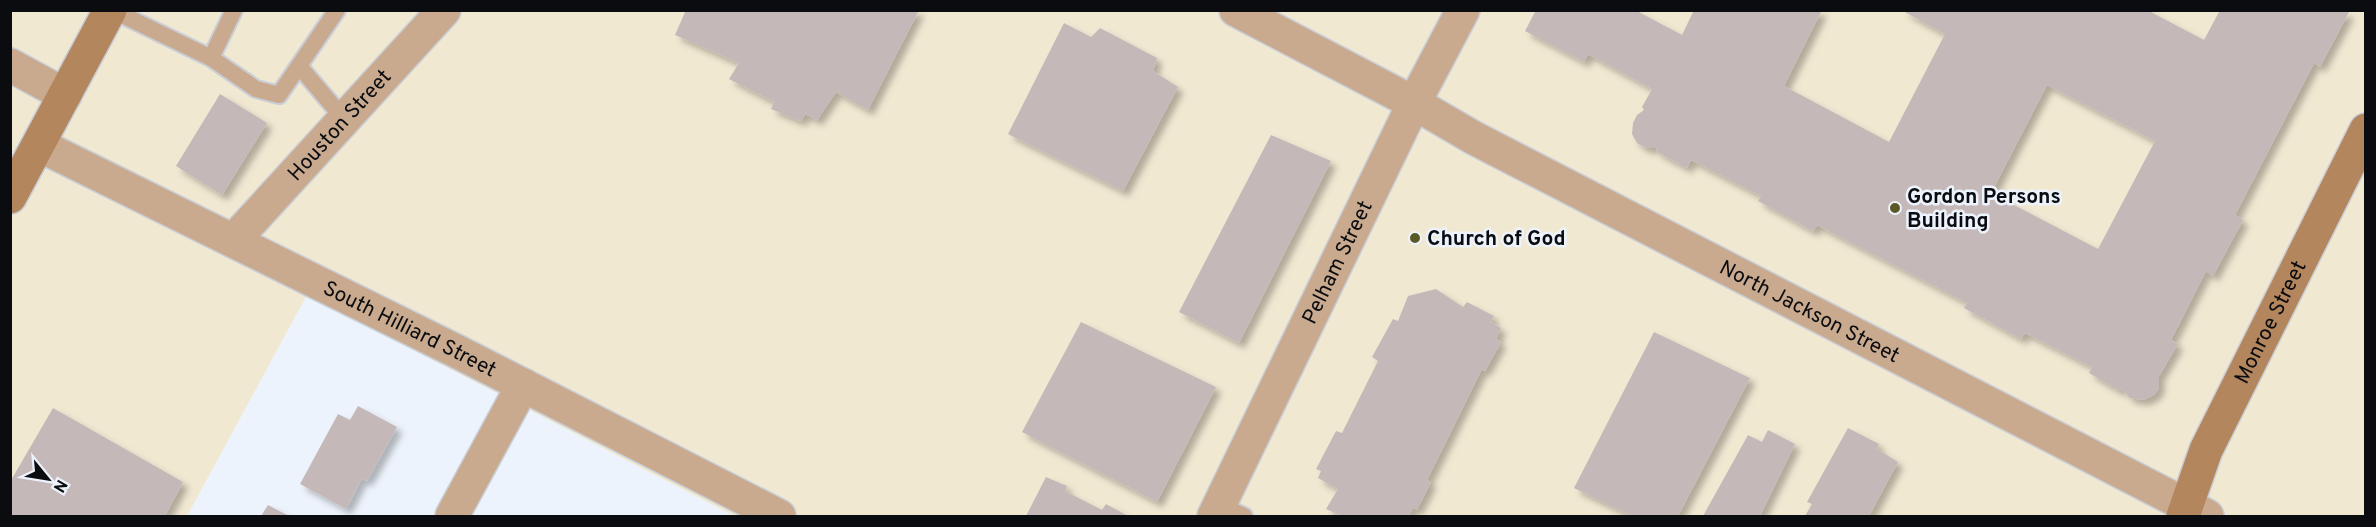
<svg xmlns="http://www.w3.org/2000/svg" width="2376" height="527" viewBox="0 0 2376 527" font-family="Overpass,sans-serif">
	<defs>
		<filter id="shadow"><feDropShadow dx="5.5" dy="5.5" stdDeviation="3" flood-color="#0004"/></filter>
	</defs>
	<rect width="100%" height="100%" fill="#edf3fc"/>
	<polygon fill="#f1e8d2" points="10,11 2365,11 2365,516 734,516 307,295 187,516 11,516"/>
	<g fill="#c5b8b8" fill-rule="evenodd" filter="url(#shadow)">
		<polygon points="686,10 765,12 919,10 868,110 836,92 817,120 805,114 801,121 771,109 774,102 729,79 739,63 675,35"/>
		<path d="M1536,10H1635L1682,35L1694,10H1822L1784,86L1889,142L1945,34L1901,10H2147L2204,40L2220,10L2349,12L2320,67L2314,63L2235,215L2243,220L2213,276L2206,271L2171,340L2178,344L2159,376V388L2154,395L2143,400L2130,398L2122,389L2118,390L2089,373L2092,367L2025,333L2021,339L1964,308L1967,303L1817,225L1813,231L1758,201L1761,196L1691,160L1687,168L1657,152L1656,148H1646L1637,143L1632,134L1633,123L1637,115L1644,110L1642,107L1652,89L1588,54L1584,62L1525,31ZM2047,85L2155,141L2098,249L1991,193Z"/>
		<polygon points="1064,23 1091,37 1100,28 1157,58 1153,71 1178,87 1123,191 1008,134"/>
		<polygon points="220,94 267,123 222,195 176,166"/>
		<polygon points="1271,135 1331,161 1239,343 1179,312"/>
		<polygon points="1436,289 1463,307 1467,302 1494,316 1491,322 1501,328 1496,339 1501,342 1485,371 1482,369 1427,480 1431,482 1417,510 1413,507 1409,516 1342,516 1326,509 1338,489 1318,478 1321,471 1316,469 1336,431 1342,433 1378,361 1372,357 1393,319 1398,321 1408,296"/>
		<polygon points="1081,322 1216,387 1157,502 1022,432"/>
		<polygon points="1654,332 1750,378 1678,516 1632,516 1574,488"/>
		<polygon points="358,406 397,427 367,481 362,478 346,509 300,484 338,414 350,420"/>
		<polygon points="53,408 183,482 165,516 10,516 10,482"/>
		<polygon points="1848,428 1879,444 1877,449 1898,462 1869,516 1805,516 1812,504 1807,502"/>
		<polygon points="1768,430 1795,444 1760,516 1703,516 1748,435 1762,442"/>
		<polygon points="1046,477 1067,486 1065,491 1102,510 1106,504 1128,516 1026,516"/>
		<polygon points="268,505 289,516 261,516"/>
	</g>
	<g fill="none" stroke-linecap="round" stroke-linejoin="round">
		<defs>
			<g id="lane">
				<polyline points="112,10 211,58 234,10"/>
				<polyline points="211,58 256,89 279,95 337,10"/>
				<polyline points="299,66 344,119"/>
				<polyline points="1220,505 1244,516"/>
			</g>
			<g id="street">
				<path id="s1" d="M1236,10L1414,103L1474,138L2207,516"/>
				<polyline points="10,65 65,95"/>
				<path id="s2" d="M39,145L456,351L779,516"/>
				<path id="s3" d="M234,240L444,10"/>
				<polyline points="452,516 523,385"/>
				<path id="s4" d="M1214,516L1414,103L1463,10"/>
			</g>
			<g id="secondary">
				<polyline points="10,197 110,10"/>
				<path id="s5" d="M2183,516L2206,450L2366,130"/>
			</g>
		</defs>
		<use href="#lane" stroke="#c9ced6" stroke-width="20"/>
		<use href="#street" stroke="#c9ced6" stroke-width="36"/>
		<use href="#secondary" stroke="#c9ced6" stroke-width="36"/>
		<use href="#lane" stroke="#c9aa8f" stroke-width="16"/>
		<use href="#street" stroke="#c9aa8f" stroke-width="33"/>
		<use href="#secondary" stroke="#b4865e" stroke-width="33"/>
	</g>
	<g fill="#5a5926" stroke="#edf3fc" stroke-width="2">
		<circle cx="1895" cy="208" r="6"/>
		<circle cx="1415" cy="238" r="6"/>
	</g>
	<g text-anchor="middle" stroke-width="5" stroke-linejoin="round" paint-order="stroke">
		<g font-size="21" fill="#0a0c0f" stroke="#edf3fc">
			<text dy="7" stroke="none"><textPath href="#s3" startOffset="156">Houston Street</textPath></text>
			<text dy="7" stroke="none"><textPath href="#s4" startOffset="282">Pelham Street</textPath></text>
			<text dy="7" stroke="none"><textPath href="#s1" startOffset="648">North Jackson Street</textPath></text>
			<text dy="7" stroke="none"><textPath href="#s5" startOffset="213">Monroe Street</textPath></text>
			<text dy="7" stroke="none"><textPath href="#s2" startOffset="414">South Hilliard Street</textPath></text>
		</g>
		<g font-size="21" font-weight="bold" fill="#0a0c0f" stroke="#edf3fc" text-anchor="start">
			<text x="1907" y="203">Gordon Persons<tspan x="1907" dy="24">Building</tspan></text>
			<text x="1427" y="245">Church of God</text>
		</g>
	</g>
	<rect width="2376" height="527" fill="none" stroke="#0a0c0f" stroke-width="24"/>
	<g transform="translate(48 479) rotate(120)" stroke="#edf3fc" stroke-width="4.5" paint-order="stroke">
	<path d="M0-4.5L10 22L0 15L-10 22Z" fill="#0a0c0f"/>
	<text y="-9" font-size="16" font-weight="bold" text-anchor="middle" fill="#0a0c0f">N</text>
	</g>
</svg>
